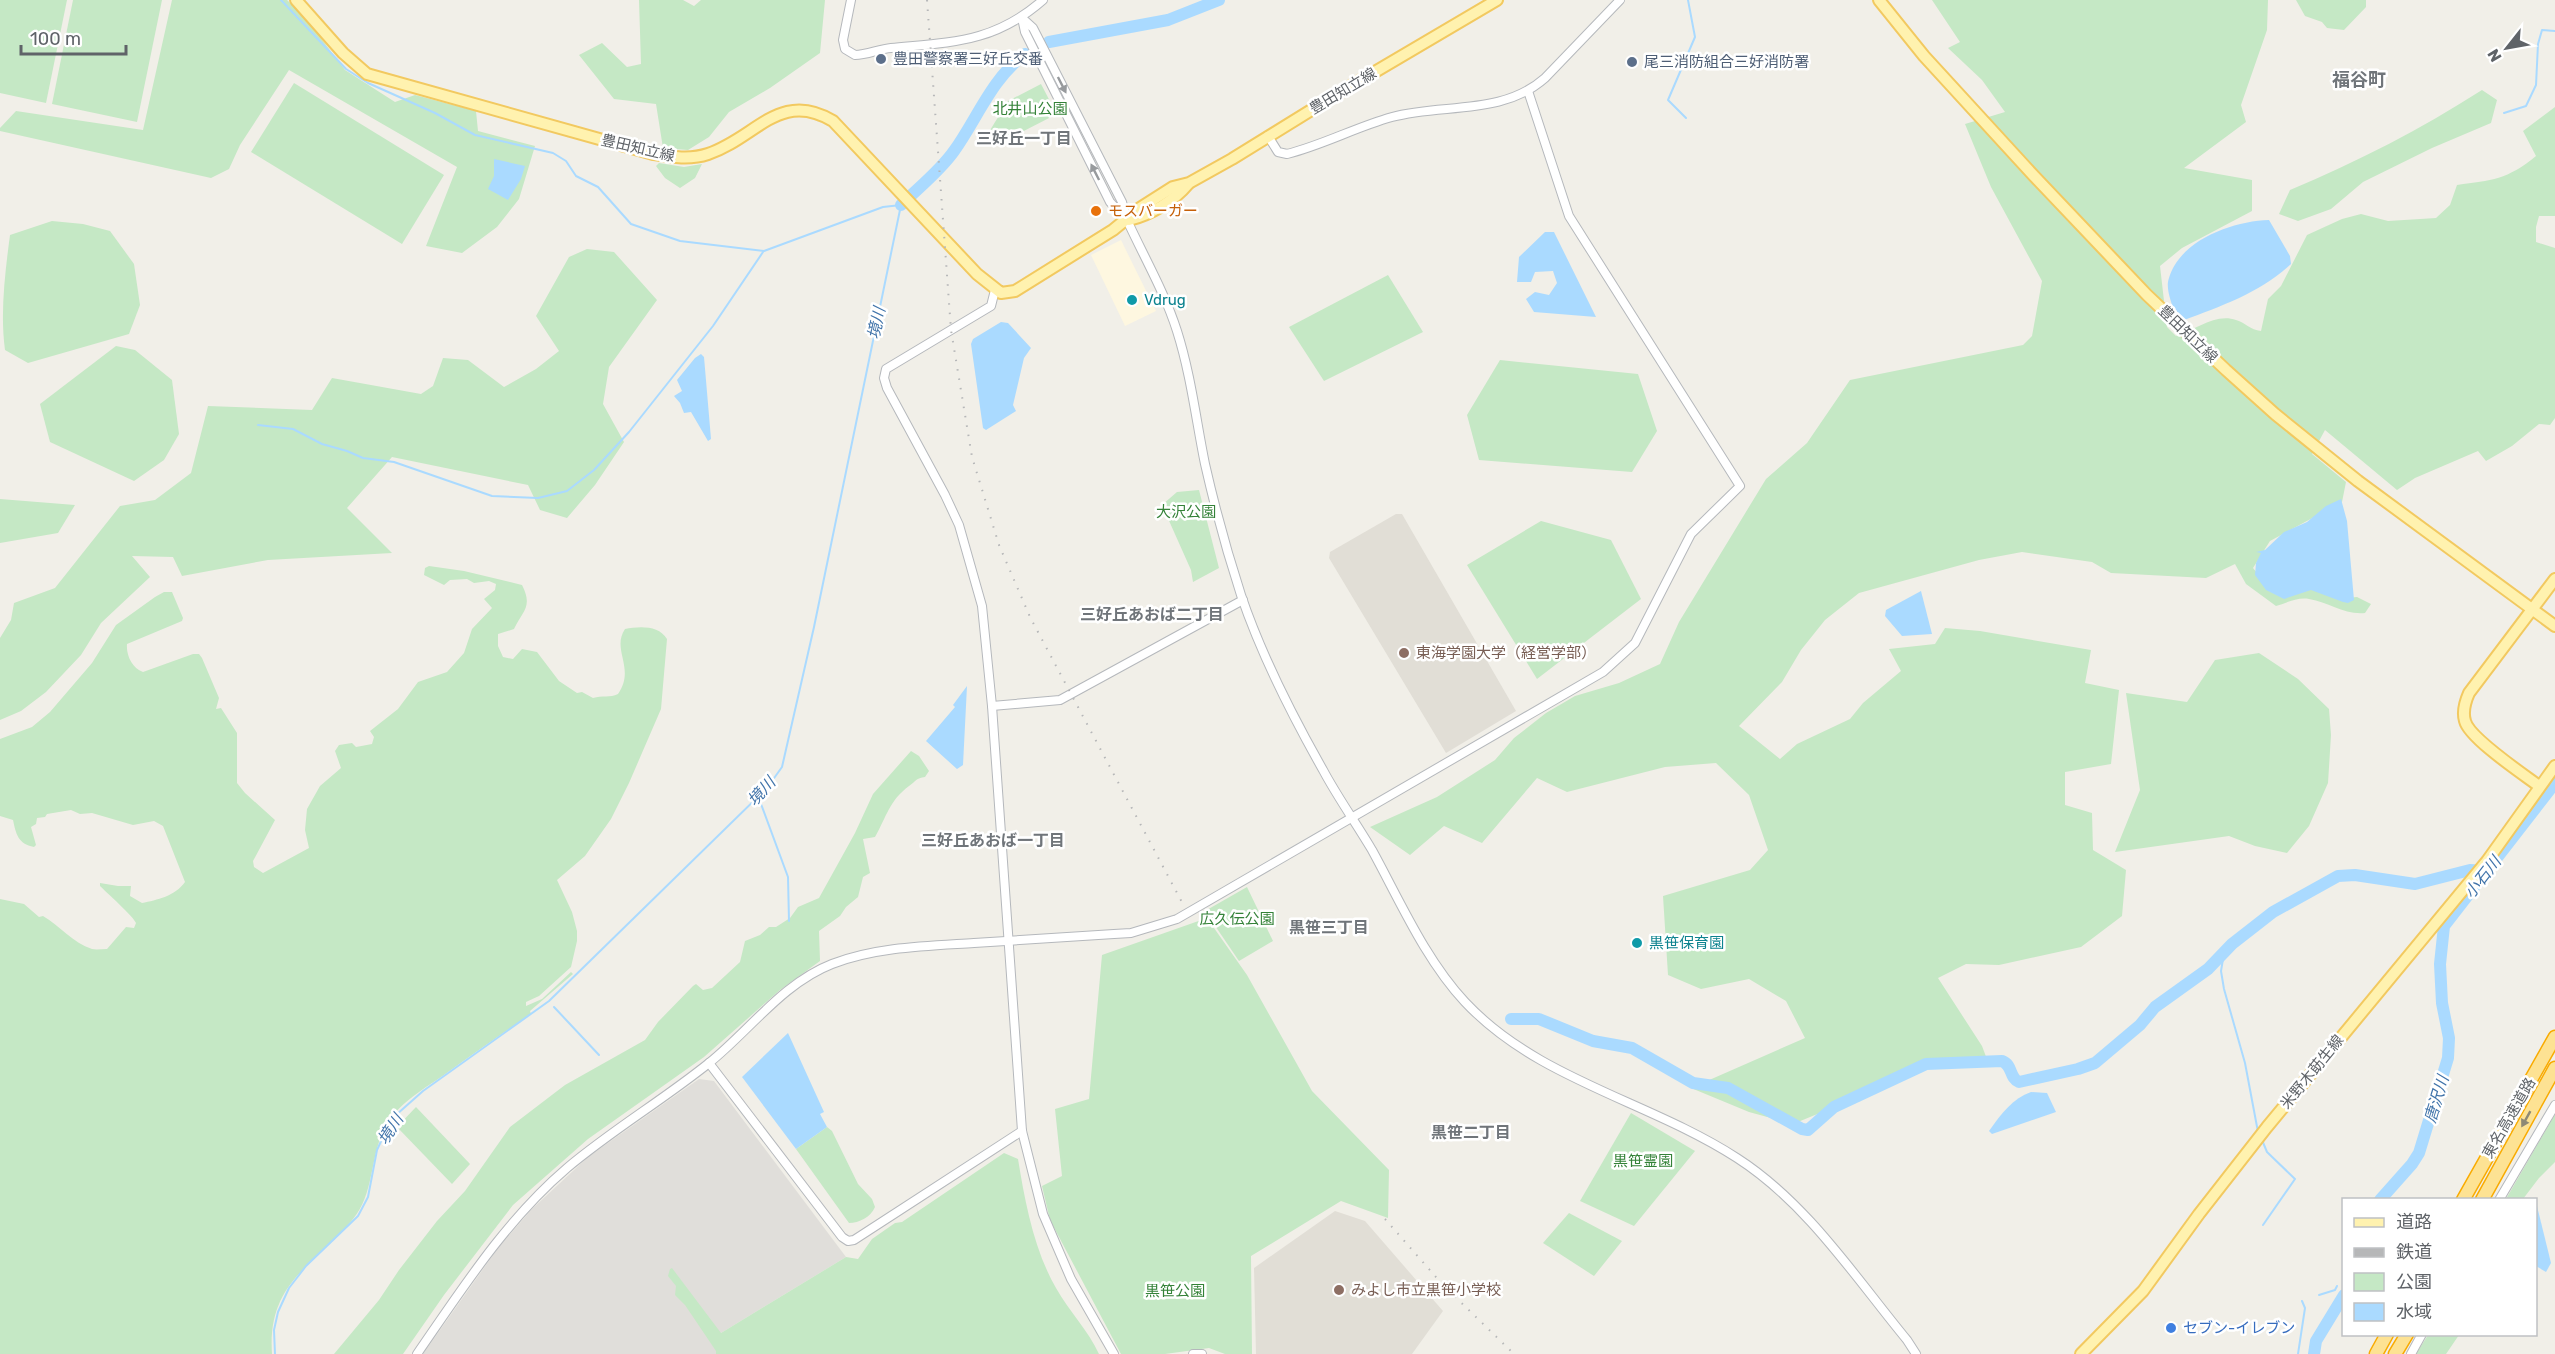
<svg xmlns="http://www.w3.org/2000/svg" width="2555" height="1354" viewBox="0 0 2555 1354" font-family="Rubik,'Noto Sans JP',sans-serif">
	<rect width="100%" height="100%" fill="#f1efe8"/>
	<polygon fill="#fef7e0" points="1121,240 1156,311 1125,326 1091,255"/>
	<polygon fill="#e0deda" points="699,1079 714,1081 846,1257 721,1333 716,1354 423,1354 498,1248 532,1209 588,1157"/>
	<g fill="#e1ded6">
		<polygon points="1396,514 1402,514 1516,711 1446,753 1329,558 1330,552"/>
		<polygon points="1335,1211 1365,1221 1443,1311 1412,1354 1256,1354 1254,1268"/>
	</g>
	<g fill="#c5e8c5">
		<polygon points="0,0 67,0 46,103 0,93"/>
		<polygon points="73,0 162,0 137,122 52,104"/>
		<polygon points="172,0 287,0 304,16 345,70 395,102 415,95 476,111 478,131 535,146 519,199 497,227 462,253 426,246 457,167 289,70 240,145 229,169 211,178 0,131 0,128 16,111 143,130"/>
		<polygon points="639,0 683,0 694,6 701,0 825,0 820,53 770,88 729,112 709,137 688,150 663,148 656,104 614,99 579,55 602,43 627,67 641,64"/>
		<path d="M1932,0H2268L2267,30L2241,105L2246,122L2184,168L2252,180V211L2182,248L2160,266L2167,327L2176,336C2196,330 2215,313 2236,320C2246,323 2250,330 2261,331L2268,299L2281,286L2307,235L2342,219L2361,214L2388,221L2436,218L2450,205L2457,185C2492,180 2507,180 2536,156L2523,131L2555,107V216H2539L2536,227V242L2555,248V418L2550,425L2539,424L2512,446L2486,461L2478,451L2415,478L2397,490L2325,430L2312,454L2346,482L2342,502L2270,541L2253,568L2267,585L2331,590L2346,598L2357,597L2371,604L2365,613C2344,615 2329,602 2309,599C2298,597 2286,603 2276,606L2246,584L2235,564L2206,578L2111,573L2092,562L2022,552L1979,560L1859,593L1825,620L1801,650L1782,682L1739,726L1780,759L1797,744L1850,719L1863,703L1901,671L1889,649L1935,644L1945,628L1980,631L2091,650L2085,683L2119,690L2111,764L2065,772V805L2092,813L2093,850L2126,870L2122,916L2081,947L1999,965L1966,964L1938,978L1982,1046L1988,1062L1930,1061L1876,1090L1793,1124L1749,1112L1691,1088L1805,1038L1786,1001L1749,979L1701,989L1668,975L1663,896L1750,870L1768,850L1749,795L1716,763L1665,767L1567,792L1537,778L1482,843L1444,826L1410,855L1370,827L1437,797L1495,760L1514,738L1546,713L1575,696L1619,683L1660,664L1679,622L1766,479L1807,443L1850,380L2023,345L2032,336L2042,281L1991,187L1965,124L2005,112L1982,80L1948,48L1960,42Z"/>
		<polygon points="2296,0 2366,0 2366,7 2344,30 2327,28 2322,22 2305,16"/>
		<polygon points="294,83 444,175 402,244 251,152"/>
		<polygon points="1041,84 1054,109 1053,116 993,147 984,140 1008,101"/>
		<path d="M2482,90L2497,100L2491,123L2432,148L2363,182L2331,209L2298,221L2279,214L2290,190C2357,162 2421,129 2482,90Z"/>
		<polygon points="659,163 684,167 702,164 695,178 680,188 665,178 656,166"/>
		<path d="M52,221L83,224L110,231L134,264L140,305L129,334L28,363L5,350C0,313 5,273 10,235Z"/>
		<polygon points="587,249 614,252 657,300 609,367 603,404 624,442 595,485 567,518 540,510 528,485 392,457 347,508 392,553 268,560 182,576 173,557 132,556 150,577 101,623 81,655 46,692 21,711 0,720 0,638 11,620 14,603 55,588 120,506 155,500 191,473 208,406 312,410 332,378 421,394 433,386 443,358 468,360 504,387 536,369 559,351 536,316 569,257"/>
		<polygon points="1388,275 1423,332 1324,381 1289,327"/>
		<polygon points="116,346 135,350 172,380 179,434 164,460 134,481 50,442 40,404"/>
		<polygon points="1500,360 1638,374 1657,431 1632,472 1479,460 1467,415"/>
		<polygon points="1199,490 1219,568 1193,582 1191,570 1162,505 1177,492"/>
		<polygon points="0,499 75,505 58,533 0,543"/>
		<polygon points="1541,521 1611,540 1641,599 1537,679 1467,565"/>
		<path d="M429,566L464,571L522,585C533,607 523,610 514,629L498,634V646L503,657L513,659L522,649L537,652L559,681L577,693L582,692L593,698C602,695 610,698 618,694C636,668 611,650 625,629C639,626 659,625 667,639L661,709L629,783L611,819L585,856L557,880L572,912L577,931V941L571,967L539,996L526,1002V1006L542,999L571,972L573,974L530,1011L531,1014C503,1033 476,1052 448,1072C426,1088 397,1103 384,1129C370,1158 374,1194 353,1219C315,1266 267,1281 272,1354H0V899L24,904L39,917L43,916C60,926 73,943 92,949C96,950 102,949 107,949L126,927L134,928L136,923C134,917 106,892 100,886V883L118,886H131L130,896L142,903C157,900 175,896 185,882L163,826L154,821L133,825L92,813L80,814L71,810L47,814L45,817L37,818L36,824L31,827L36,845L34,847C18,844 16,834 13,820L0,816V739L32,727L50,712L92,663L116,625L155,597L164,592H172L183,618L182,621L127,644C126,655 132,668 143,672L193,654H199L202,658L219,698L216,709L221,708L237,733V783L245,793L275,820L253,861L254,867L263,873L309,848L305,830L307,809L320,786L341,768L335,751L339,745L352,743L356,747L372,744L374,737L370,731L398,709L418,682L447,672L464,653L472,629L492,608L484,599L495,590L496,584L489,581L474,583L467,579L450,580L444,585L424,575L425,568Z"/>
		<polygon points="2259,653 2298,679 2329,709 2331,735 2328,783 2309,826 2287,853 2255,846 2229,836 2115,852 2140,790 2126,693 2187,702 2215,660"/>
		<path d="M911,751L919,756L929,771L925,777C916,778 916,781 909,786C889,801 887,816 875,837L863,839L870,873L863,877L858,897L846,907L840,916L819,931L820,961L780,990L704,1057L588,1139L513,1205L444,1295L403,1354H334L379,1300L399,1270L437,1221L465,1191L510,1127L565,1085L645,1040L658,1022L693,986L696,984L703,990L712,988L740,962L745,941L760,935L769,927H776L790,918L798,907L819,898L855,833L873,794Z"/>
		<polygon points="1247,887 1273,941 1239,961 1205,911"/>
		<polygon points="1207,918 1247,975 1312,1091 1389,1170 1388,1218 1341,1201 1251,1256 1252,1354 1225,1354 1209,1348 1165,1354 1121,1354 1050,1220 1042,1186 1062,1176 1055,1109 1089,1099 1102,955"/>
		<polygon points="416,1107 470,1164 452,1184 397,1127"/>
		<polygon points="1631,1113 1695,1151 1634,1226 1580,1201"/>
		<polygon points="2555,1114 2555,1162 2539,1178 2523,1199 2506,1199"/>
		<path d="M827,1127L832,1131L858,1184L872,1199L875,1207C871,1217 859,1223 849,1223L796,1149Z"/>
		<path d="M1004,1153L1018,1159C1025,1202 1034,1250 1056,1288C1069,1311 1088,1330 1099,1354H716V1351L685,1305L675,1295L676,1286L668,1276L670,1269L672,1268L721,1333L846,1257L858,1259L872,1239L895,1223L902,1222Z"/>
		<polygon points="1569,1213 1622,1241 1594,1276 1543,1243"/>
		<polygon points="2428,1335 2428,1334 2459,1335 2446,1354 2416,1354"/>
	</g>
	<g fill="#aadaff">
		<polygon points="494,159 525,166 521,179 508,200 488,189 494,176"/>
		<path d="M2269,220L2290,256L2291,264C2261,292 2222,306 2184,320L2175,314C2172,304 2165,288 2169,278C2180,240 2233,221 2269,220Z"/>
		<polygon points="1545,232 1554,232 1596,317 1534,312 1526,299 1535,292 1549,295 1557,283 1553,271 1535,272 1531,282 1517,282 1519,257"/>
		<polygon points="1001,322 1008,323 1031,348 1024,358 1013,405 1016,411 986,430 983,428 971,344 973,339"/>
		<polygon points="701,354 704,357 711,439 708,441 691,412 684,413 680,403 674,396 682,391 677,380 695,358"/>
		<polygon points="2341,499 2347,521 2354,600 2348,603 2343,602 2311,590 2284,599 2266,590 2255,575 2256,563 2261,553 2256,552 2265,550 2284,532 2307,522 2326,506"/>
		<polygon points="1921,591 1932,634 1902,636 1885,616 1886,610"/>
		<polygon points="967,686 963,765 957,769 926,741 955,707 953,705"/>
		<polygon points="788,1033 824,1112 820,1114 827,1127 796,1149 742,1077"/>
		<path d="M2031,1092L2047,1093L2056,1112L1992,1134L1989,1131C2001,1114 2013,1098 2031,1092Z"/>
		<polygon points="2536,1202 2551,1263 2546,1272 2536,1266"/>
	</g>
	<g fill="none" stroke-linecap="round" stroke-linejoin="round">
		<g stroke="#aadaff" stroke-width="2">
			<polyline points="2504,113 2526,106 2536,85 2538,44 2542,30 2555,31"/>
			<polyline points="1686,118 1668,100 1695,37 1688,0"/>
			<polyline points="258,425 293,429 322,444 347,451 363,458 394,462 492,496 538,498 567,491 594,470 629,432 713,326 763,252"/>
			<polyline points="756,798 761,804 788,877 789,921"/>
			<polyline points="2224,953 2221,971 2224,989 2245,1063 2258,1132"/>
			<polyline points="554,1007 599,1055"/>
			<polyline points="2262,1140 2267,1152 2295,1179 2263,1225"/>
			<polyline points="2319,1295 2335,1290 2337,1286"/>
			<polyline points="275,1354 274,1330 278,1312 289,1288 306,1266 358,1216 368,1197 377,1150 389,1124 396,1115 423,1091 549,1001 767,788 782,767 814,627 901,205 883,207 764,251 680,241 631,224 598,187 576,176 566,161 553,153 475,135 435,113 368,83 346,69 281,0"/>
			<polyline points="2298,1354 2305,1308 2302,1301"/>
		</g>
		<g stroke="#aadaff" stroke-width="12">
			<polyline points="1049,42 1168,20 1219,0"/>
			<path d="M901,205C918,188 940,171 954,151C977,119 992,78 1025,54"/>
			<path d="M1511,1019H1539L1593,1041L1632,1048L1693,1083L1728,1088L1802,1129L1808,1130L1834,1107L1926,1064L2002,1061C2013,1065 2009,1078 2019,1082L2078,1069L2095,1063L2140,1025L2155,1007L2208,969L2232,944L2273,912L2338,876L2355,875L2415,884L2470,870L2489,871"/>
			<polyline points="2380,1200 2412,1164 2419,1153 2448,1058 2449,1038 2442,1003 2440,964 2444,926 2555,783"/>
			<polyline points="2314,1354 2316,1341 2344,1295"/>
		</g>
		<defs>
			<g id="minor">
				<path d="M851,0L843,40L845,49L855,55C867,55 879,49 891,48C952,42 994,43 1043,0"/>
				<path d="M1022,18L1033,28L1122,202L1127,220C1144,257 1165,293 1177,331C1191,375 1196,420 1205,464C1215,508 1227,552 1241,595C1261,654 1293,717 1323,770C1338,798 1356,823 1372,850C1400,901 1425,959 1465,1002C1538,1080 1649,1101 1737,1158C1807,1203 1855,1277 1907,1340L1916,1354"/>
				<polyline points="1022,18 1025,32 1110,202 1126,219"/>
				<path d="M1268,136L1278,152L1287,154C1323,145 1356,127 1392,117C1443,103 1502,116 1545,78L1620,0"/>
				<polyline points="995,290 991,306 886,369 884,378 887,388 945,495 959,525 982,606 992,706 1022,1131 1043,1214 1071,1279 1114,1354"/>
				<polyline points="992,706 1060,700 1243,600"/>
				<polyline points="709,1063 842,1237 848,1241 854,1240 1022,1131"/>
				<polyline points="2499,1200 2555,1105"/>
				<path d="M417,1354C462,1289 506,1220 567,1168C612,1130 663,1100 709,1063C749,1031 783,983 832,964C876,947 927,946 974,943C1021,940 1068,937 1114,934L1131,933L1177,919L1603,672L1635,643L1691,534L1740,486L1569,216L1528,91"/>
				<polyline points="1193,1354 1202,1354"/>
				<polyline points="2411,1354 2422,1334"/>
			</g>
			<g id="major">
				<path d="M296,0L343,53L367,74L653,154C672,157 690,160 708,154C756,138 780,89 833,121L977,274L1001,293L1015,291L1113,230L1140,208L1173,187L1189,183L1232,159L1334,96L1497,0"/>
				<polyline points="1879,0 1924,56 2034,176 2147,295 2226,370 2275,414 2358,481 2555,626"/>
				<path d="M1129,220C1150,215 1174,201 1188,184"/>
				<path d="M2539,786C2523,774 2469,738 2465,721C2462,711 2465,702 2469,693L2555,579"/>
				<polyline points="2081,1354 2143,1291 2199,1214 2267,1127 2487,861 2555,766"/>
			</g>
			<g id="highway">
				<polyline points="2463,1200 2555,1037"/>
				<polyline points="2482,1200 2555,1068"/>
				<polyline points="2376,1354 2387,1334"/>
				<polyline points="2395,1354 2407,1334"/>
			</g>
		</defs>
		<use href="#minor" stroke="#b5b8bc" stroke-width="10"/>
		<use href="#major" stroke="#f2c960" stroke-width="14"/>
		<use href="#highway" stroke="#f9ab00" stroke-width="15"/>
		<use href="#minor" stroke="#fff" stroke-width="8"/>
		<use href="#major" stroke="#fff2af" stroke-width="10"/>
		<use href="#highway" stroke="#fde293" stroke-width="12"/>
		<g stroke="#b6b7b8" stroke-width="2" stroke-dasharray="1.5 8" stroke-linecap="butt">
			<polyline points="927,0 951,330 972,457 999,545 1030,617 1184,906"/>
			<polyline points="1385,1219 1443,1285 1514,1354"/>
		</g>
	</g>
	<defs><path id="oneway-solid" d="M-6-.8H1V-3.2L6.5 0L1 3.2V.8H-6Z" transform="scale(1.5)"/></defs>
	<g fill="#979a9d">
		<use href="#oneway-solid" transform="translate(1062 85) rotate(63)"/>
		<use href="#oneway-solid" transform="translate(1095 172) rotate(-117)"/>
	</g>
	<use fill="#8e8975" href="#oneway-solid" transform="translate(2526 1119) rotate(119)"/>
	<g fill="#5c6f8a" stroke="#fff" stroke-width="2">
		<circle cx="881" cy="59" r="6"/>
		<circle cx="1632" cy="62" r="6"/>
	</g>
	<circle fill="#e8710a" stroke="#fff" stroke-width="2" cx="1096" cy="211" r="6"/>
	<g fill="#0f9aa8" stroke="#fff" stroke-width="2">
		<circle cx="1132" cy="300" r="6"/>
		<circle cx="1637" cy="943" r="6"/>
	</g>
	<g fill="#8d6e63" stroke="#fff" stroke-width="2">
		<circle cx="1404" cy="653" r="6"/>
		<circle cx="1339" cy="1290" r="6"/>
	</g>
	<circle fill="#3f7fe0" stroke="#fff" stroke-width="2" cx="2171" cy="1328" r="6"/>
	<g text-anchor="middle" stroke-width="5" stroke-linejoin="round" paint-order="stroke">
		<g font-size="15" fill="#4e5e75" stroke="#fff" text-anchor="start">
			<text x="893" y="64">豊田警察署三好丘交番</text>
			<text x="1644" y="67">尾三消防組合三好消防署</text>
		</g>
		<g font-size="15" fill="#5f6368" stroke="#fff">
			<text transform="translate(1343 91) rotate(-31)" y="5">豊田知立線</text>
			<text transform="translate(638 148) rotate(13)" y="5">豊田知立線</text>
			<text transform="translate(2188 334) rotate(44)" y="5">豊田知立線</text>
			<text transform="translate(2312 1072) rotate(-51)" y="5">米野木莇生線</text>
			<text transform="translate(2509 1118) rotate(-60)" y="5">東名高速道路</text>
		</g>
		<g font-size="15" fill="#348238" stroke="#fff">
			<text x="1030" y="114">北井山公園</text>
			<text x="1186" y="517">大沢公園</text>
			<text x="1237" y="924">広久伝公園</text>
			<text x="1643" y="1166">黒笹霊園</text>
			<text x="1175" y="1296">黒笹公園</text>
		</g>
		<g font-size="15" fill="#c56008" stroke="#fff" text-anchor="start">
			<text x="1108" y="216">モスバーガー</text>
		</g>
		<g font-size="15" fill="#0d838f" stroke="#fff" text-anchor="start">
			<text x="1144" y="305">Vdrug</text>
			<text x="1649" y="948">黒笹保育園</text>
		</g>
		<g font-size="15" fill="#785e54" stroke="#fff" text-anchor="start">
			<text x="1416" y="658">東海学園大学（経営学部）</text>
			<text x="1351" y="1295">みよし市立黒笹小学校</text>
		</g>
		<g font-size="15" fill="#366cbe" stroke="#fff" text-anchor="start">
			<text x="2183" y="1333">セブン-イレブン</text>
		</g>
		<g font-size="16" font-weight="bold" fill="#70757a" stroke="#fff">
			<text x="1024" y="144">三好丘一丁目</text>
			<text x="1152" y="620">三好丘あおば二丁目</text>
			<text x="993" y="846">三好丘あおば一丁目</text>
			<text x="1329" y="933">黒笹三丁目</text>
			<text x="1471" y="1138">黒笹二丁目</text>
		</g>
		<g font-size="16" font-style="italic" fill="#4174aa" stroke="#fff">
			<text transform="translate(876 323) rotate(-78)" y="6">境川</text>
			<text transform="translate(761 791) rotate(-48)" y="6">境川</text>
			<text transform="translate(2482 877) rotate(-52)" y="6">小石川</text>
			<text transform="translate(2436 1099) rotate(-73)" y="6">唐沢川</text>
			<text transform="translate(390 1129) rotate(-57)" y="6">境川</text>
		</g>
		<g font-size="18" font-weight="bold" fill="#70757a" stroke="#fff">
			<text x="2359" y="86">福谷町</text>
		</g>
	</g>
	<rect x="2342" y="1198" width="195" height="138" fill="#ffffff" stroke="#bfc1c3" stroke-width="1.5"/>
	<rect x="2354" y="1218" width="30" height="9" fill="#fff2af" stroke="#bfc1c3" stroke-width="1.5"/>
	<text x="2396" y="1228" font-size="18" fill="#5f6368">道路</text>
	<rect x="2354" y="1248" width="30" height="9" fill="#b6b7b8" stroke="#bfc1c3" stroke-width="1.5"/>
	<text x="2396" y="1258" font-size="18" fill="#5f6368">鉄道</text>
	<rect x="2354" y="1273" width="30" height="18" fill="#c5e8c5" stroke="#bfc1c3" stroke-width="1.5"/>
	<text x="2396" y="1288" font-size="18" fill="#5f6368">公園</text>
	<rect x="2354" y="1303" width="30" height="18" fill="#aadaff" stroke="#bfc1c3" stroke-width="1.5"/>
	<text x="2396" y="1318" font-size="18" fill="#5f6368">水域</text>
	<g transform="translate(2507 48) rotate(239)" stroke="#ffffff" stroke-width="4.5" paint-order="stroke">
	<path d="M0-4.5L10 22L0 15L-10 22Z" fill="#5f6368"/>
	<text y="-9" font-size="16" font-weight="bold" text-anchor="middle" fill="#5f6368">N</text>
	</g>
	<path d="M21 45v9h105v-9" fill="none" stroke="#5f6368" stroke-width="3"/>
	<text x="30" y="45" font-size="18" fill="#5f6368" stroke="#ffffff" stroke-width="4.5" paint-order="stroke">100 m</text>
</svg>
